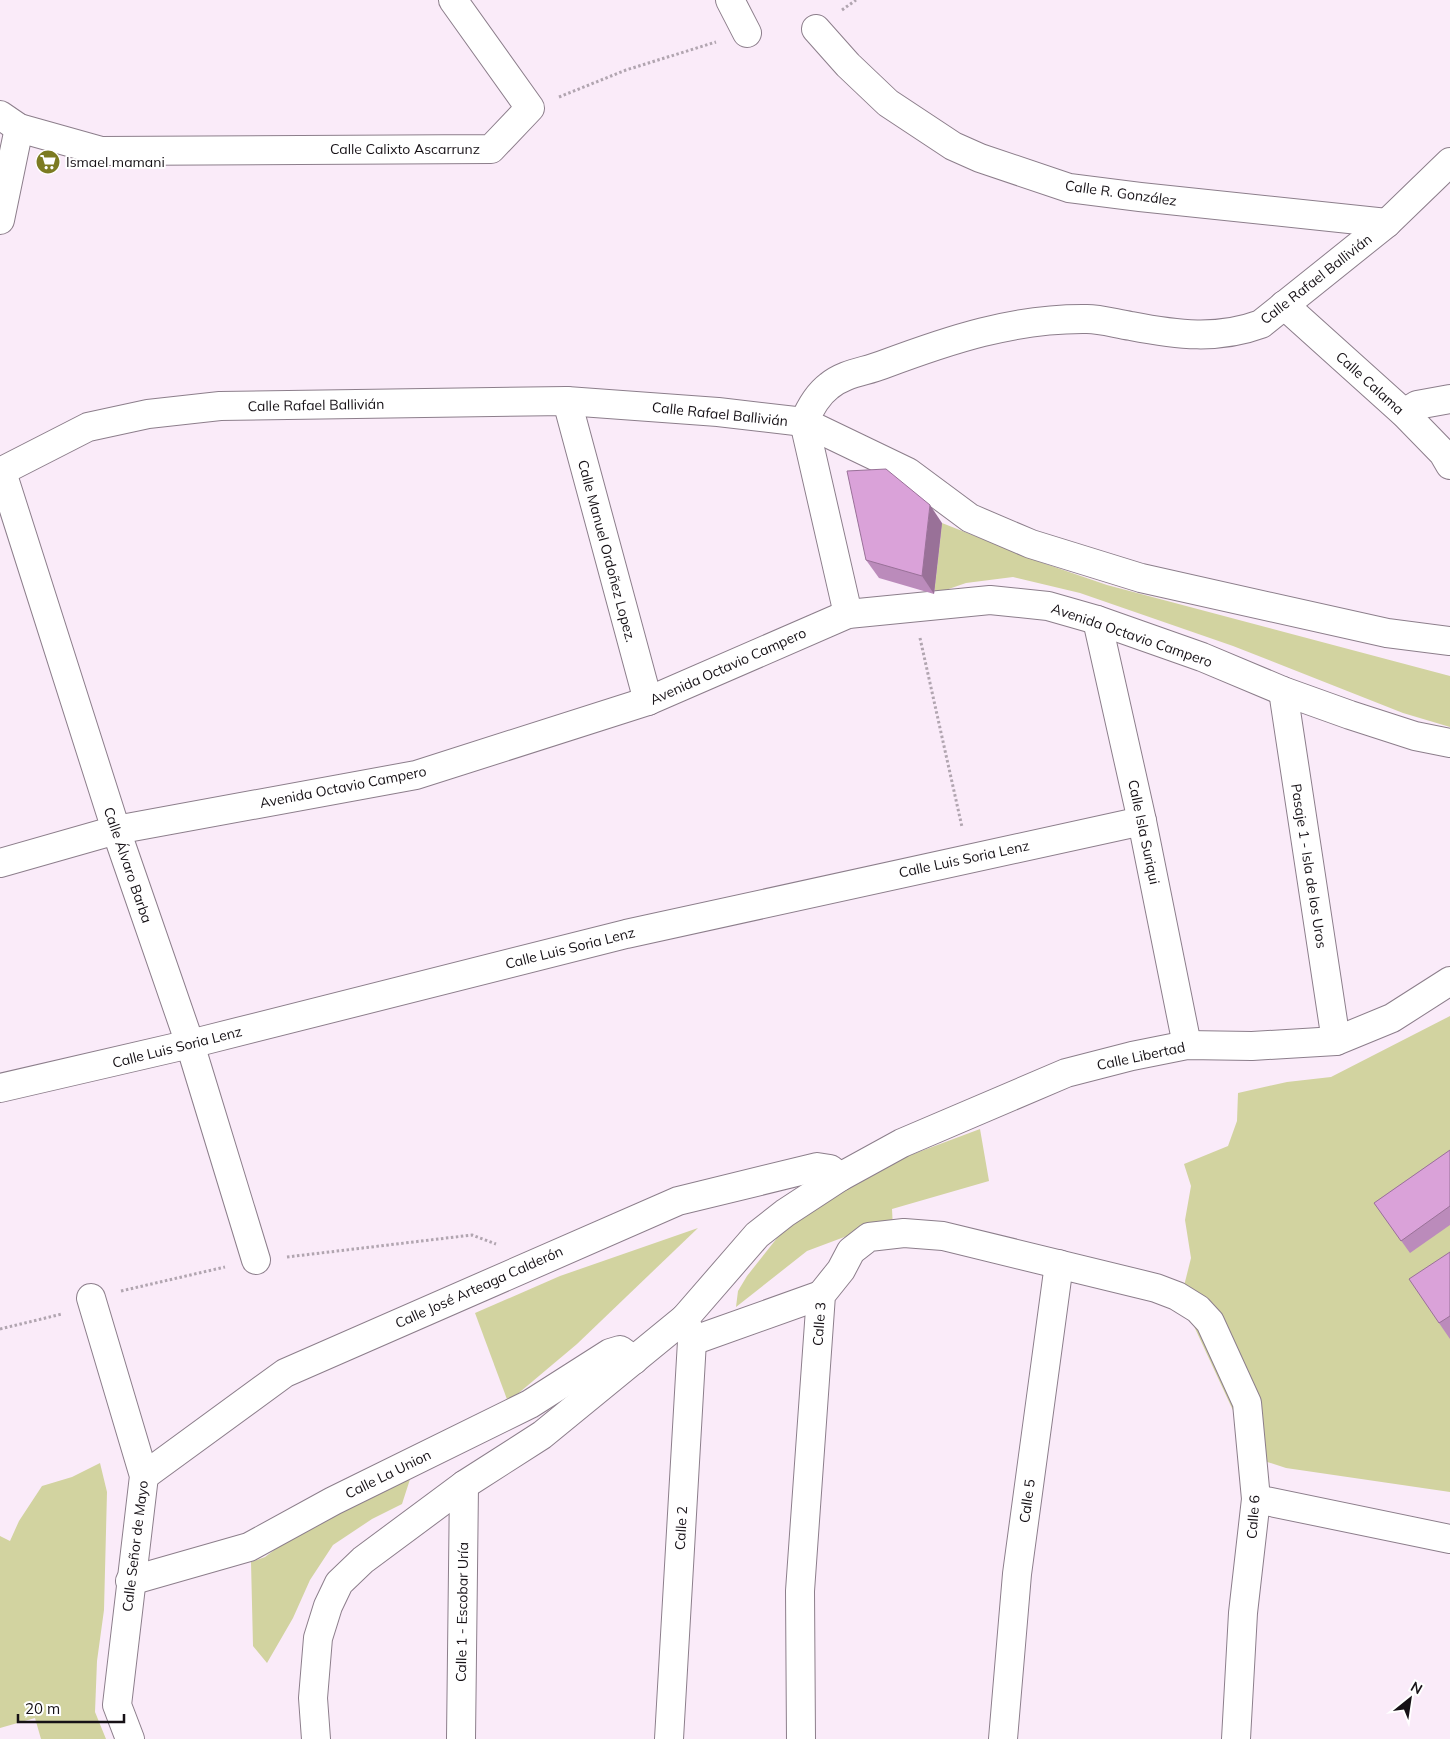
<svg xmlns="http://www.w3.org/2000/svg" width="1450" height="1739" viewBox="0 0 1450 1739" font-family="Mulish,sans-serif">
	<rect width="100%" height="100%" fill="#faebf9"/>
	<g fill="#d2d3a0">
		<polygon points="942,523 1043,563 1107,585 1450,676 1450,727 1403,713 1233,646 1080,593 1013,577 966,583 934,594"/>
		<polygon points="1450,1016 1450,1492 1286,1468 1255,1458 1181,1298 1191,1258 1185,1220 1191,1186 1184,1164 1228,1146 1237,1121 1238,1093 1287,1082 1331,1077"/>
		<polygon points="980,1129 989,1181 892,1209 893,1229 871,1227 807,1251 736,1307 738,1291 747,1276 785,1228 803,1213 900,1159"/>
		<polygon points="698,1228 577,1344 508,1402 475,1313 560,1276"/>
		<polygon points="100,1463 107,1492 104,1610 97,1661 95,1712 106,1739 41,1739 35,1718 0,1728 0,1536 10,1541 19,1521 42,1486 72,1477"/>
		<polygon points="412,1473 402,1504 372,1519 333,1545 310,1580 293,1618 267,1663 253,1646 251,1562 265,1557 285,1542"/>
	</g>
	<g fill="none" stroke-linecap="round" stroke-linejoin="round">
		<defs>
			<g id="street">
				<polyline points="730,0 747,33"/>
				<polyline points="816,29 848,65 888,103 953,146 980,158 1069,188 1140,197 1387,223"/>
				<polyline points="0,115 19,128 101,151 491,149 530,108 453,0"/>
				<polyline points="0,220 19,128"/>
				<polyline points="1284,305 1404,413 1443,453 1450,465"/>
				<polyline points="567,401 648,701"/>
				<polyline points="1404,413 1417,405 1450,399"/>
				<path d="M804,422C810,408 817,395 829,386C845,373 864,372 882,365C949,340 1014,318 1087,319C1101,319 1117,324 1131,326C1177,335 1218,340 1261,324L1387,223L1450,162"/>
				<polyline points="1097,620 1142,821 1187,1045"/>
				<polyline points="1283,691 1336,1041"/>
				<polyline points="0,863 116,830 190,1044 256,1260"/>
				<polyline points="0,1088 190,1044 626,934 1142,821"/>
				<polyline points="91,1298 144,1476 117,1705 130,1739"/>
				<polyline points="692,1341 821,1295"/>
				<polyline points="144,1476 285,1373 678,1201 817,1167 830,1169 840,1177"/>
				<polyline points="1256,1499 1450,1539"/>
				<polyline points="130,1581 249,1547 333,1501 530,1404 610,1353 620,1350 634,1360"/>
				<polyline points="316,1739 313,1698 318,1638 328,1606 339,1583 363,1560 464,1485 542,1435 685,1318"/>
				<polyline points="461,1739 464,1485"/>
				<polyline points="801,1739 800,1591 821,1295 841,1270 851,1251 869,1237 904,1233 943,1236 1156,1288 1177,1296 1198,1309 1210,1322 1247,1403 1256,1499 1243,1613 1236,1739"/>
				<polyline points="1003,1739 1017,1574 1059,1264"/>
			</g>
			<g id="secondary">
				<polyline points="804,422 848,614"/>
				<polyline points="0,472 88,427 148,414 220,406 567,401 718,412 804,422 908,472 970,518 1031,544 1141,578 1387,633 1450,641"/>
				<polyline points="2,472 116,830 416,775 648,701 848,614 990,600 1048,606 1097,620 1202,657 1283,691 1350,715 1415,736 1450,743"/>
				<polyline points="669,1739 692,1341 685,1318 757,1235 785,1213 840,1177 902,1143 1066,1073 1132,1056 1187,1045 1252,1046 1336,1041 1392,1018 1450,981"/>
			</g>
		</defs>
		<use href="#street" stroke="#8c7e8b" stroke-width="30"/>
		<use href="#secondary" stroke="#8c7e8b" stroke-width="30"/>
		<g stroke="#b1a5b0" stroke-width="3" stroke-dasharray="2.5 2.5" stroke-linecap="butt">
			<polyline points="842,10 856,0"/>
			<polyline points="559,97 626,70 716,42"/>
			<polyline points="920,638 962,827"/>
			<polyline points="287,1257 472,1235 496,1244"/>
			<polyline points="121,1291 225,1267"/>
			<polyline points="0,1329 62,1314"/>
		</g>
		<use href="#street" stroke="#fff" stroke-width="28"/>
		<use href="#secondary" stroke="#fff" stroke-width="28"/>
	</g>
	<g fill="#bb8bbb">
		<polygon points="942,523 934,594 879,578 866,560"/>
		<polygon points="1450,1150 1450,1225 1410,1253 1374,1203"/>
		<polygon points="1450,1252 1450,1339 1439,1323"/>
	</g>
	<polygon fill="#997198" points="930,505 942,523 934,594 922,576"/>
	<g fill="#daa2d9" stroke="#997198">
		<polygon points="886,469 930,505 922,576 866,560 847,471"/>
		<polygon points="1450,1150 1450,1206 1401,1241 1374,1203"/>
		<polygon points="1450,1252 1450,1316 1439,1323 1409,1279"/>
	</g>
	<defs>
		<symbol id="supermarket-disc" viewBox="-11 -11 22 22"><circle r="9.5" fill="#7c7b22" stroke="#fff"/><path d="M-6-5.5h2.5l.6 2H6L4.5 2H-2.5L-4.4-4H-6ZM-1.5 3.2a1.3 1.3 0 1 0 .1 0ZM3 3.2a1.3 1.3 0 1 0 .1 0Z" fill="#fff"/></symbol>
	</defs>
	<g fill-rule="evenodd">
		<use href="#supermarket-disc" x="34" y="148" width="28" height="28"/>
	</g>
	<g text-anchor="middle" stroke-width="4" stroke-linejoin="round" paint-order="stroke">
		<g font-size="14" fill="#161116" stroke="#fff">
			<text x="405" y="154">Calle Calixto Ascarrunz</text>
			<text transform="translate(1121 193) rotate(8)" y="5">Calle R. González</text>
			<text transform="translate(1316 279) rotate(-38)" y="5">Calle Rafael Ballivián</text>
			<text transform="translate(1370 383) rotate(42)" y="5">Calle Calama</text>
			<text transform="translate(316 405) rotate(-1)" y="5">Calle Rafael Ballivián</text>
			<text transform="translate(720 414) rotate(6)" y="5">Calle Rafael Ballivián</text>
			<text transform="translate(607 551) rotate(75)" y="5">Calle Manuel Ordoñez Lopez.</text>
			<text transform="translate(1132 635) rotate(19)" y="5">Avenida Octavio Campero</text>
			<text transform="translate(728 666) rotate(-24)" y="5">Avenida Octavio Campero</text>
			<text transform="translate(343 787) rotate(-11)" y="5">Avenida Octavio Campero</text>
			<text transform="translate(1144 832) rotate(78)" y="5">Calle Isla Suriqui</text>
			<text transform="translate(964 859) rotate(-12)" y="5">Calle Luis Soria Lenz</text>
			<text transform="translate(128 865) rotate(71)" y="5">Calle Álvaro Barba</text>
			<text transform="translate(1309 866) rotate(81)" y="5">Pasaje 1 - Isla de los Uros</text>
			<text transform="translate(570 948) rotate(-14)" y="5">Calle Luis Soria Lenz</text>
			<text transform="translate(177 1047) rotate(-14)" y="5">Calle Luis Soria Lenz</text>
			<text transform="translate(1141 1056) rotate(-12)" y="5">Calle Libertad</text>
			<text transform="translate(479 1287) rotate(-24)" y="5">Calle José Arteaga Calderón</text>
			<text transform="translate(819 1324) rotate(-86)" y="5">Calle 3</text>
			<text transform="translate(388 1474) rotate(-26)" y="5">Calle La Union</text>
			<text transform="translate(1027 1501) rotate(-82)" y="5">Calle 5</text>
			<text transform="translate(1253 1517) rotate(-86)" y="5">Calle 6</text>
			<text transform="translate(681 1528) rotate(-87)" y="5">Calle 2</text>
			<text transform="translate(135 1546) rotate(-83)" y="5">Calle Señor de Mayo</text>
			<text transform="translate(462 1612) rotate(-89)" y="5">Calle 1 - Escobar Uría</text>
		</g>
		<g font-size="14" fill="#161116" stroke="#fff" text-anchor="start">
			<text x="66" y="167">Ismael mamani</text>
		</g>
	</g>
	<g transform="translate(1410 1699) rotate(30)" stroke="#ffffff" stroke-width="4" paint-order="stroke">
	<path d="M0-4L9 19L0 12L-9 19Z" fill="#161116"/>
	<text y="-8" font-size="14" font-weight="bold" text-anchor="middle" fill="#161116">N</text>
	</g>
	<path d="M18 1714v8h106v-8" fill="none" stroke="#161116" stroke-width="2.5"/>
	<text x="25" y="1714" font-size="15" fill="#161116" stroke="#ffffff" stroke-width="4" paint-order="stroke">20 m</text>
</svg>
